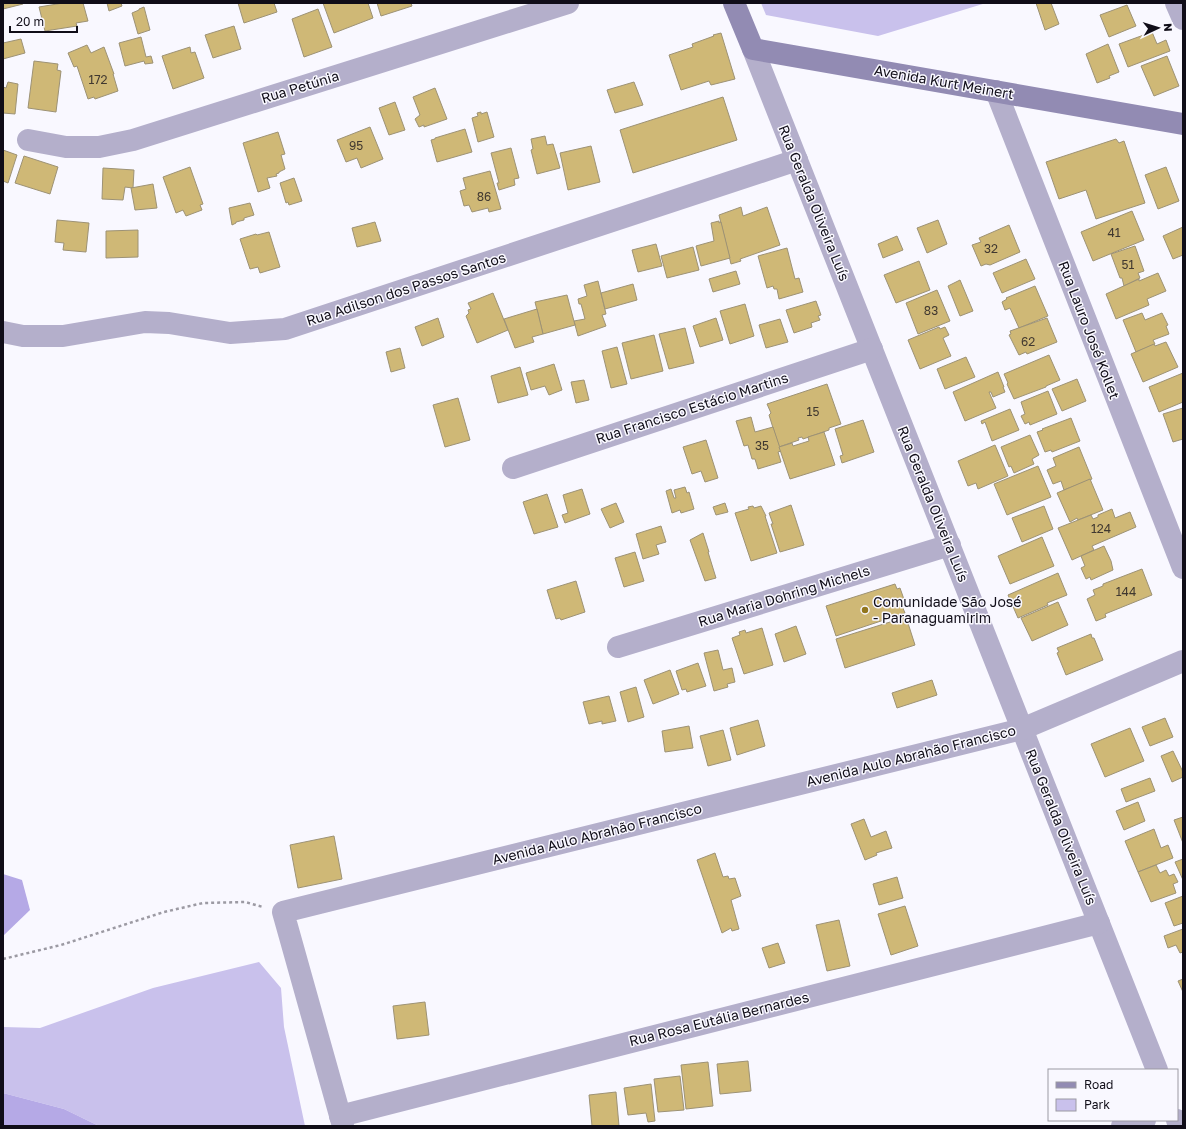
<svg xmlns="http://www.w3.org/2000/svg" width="1186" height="1129" viewBox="0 0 1186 1129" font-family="'Golos Text',sans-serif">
	<rect width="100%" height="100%" fill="#f9f8ff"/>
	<g fill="#c9c1ec">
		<polygon points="761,3 986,3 878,36 766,15"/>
		<polygon points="259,962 281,988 284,1027 305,1126 99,1126 64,1109 3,1093 3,1027 40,1028 153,988"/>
	</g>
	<g fill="#b5a9e6">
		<polygon points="3,874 22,880 30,910 3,936"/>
		<polygon points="3,1093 64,1109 99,1126 3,1126"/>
	</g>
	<g fill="#cfb876" stroke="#9d9275">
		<polygon points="3,3 23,3 23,4 3,9"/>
		<polygon points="63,3 83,3 88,21 76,23 77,26 45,31 39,7"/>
		<polygon points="107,3 121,3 122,6 109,11"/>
		<polygon points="238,3 274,3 277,12 244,23"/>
		<polygon points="323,3 368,3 373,18 334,33"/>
		<polygon points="377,3 411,3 412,6 381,16"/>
		<polygon points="1036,3 1051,3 1059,24 1045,30"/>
		<polygon points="1127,5 1136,26 1109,37 1100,15"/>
		<polygon points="144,7 150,30 138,34 132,13 139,10 139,9"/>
		<polygon points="318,9 332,47 304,57 292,19"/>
		<polygon points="234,26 241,49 213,58 205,35"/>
		<polygon points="1152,32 1157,44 1166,40 1170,51 1128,67 1119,44"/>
		<polygon points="721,33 735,79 711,85 709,81 681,90 669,55 693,47 692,44 714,36 713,35"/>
		<polygon points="141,37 146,57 151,56 153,63 145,64 144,61 125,66 119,43"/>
		<polygon points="21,39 25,53 3,59 3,43"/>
		<polygon points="1108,44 1119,72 1109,76 1110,78 1097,83 1086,54"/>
		<polygon points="87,45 91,53 104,47 114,74 113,74 118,91 95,99 94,97 88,99 77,66 74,67 68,53"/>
		<polygon points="190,47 191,53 195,52 204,78 173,89 162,56"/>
		<polygon points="1167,56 1179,86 1154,96 1141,66"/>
		<polygon points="34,61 58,64 57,70 61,71 56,112 28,108"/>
		<polygon points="8,82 18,84 15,114 3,113 3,87 6,88"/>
		<polygon points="634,82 643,105 615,113 607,90"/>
		<polygon points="435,88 447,119 424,127 424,125 419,127 415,119 420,115 413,97"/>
		<polygon points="723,97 737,140 633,173 620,130"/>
		<polygon points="395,102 405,130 389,135 379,108"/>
		<polygon points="481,112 481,114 487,112 494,137 478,142 472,118 478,116 477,113"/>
		<polygon points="370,127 383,159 361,168 357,158 346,162 337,140"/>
		<polygon points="465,129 472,152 437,162 431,140 435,139 435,138"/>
		<polygon points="278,132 285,154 281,155 285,169 279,172 279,173 276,174 277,176 267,178 270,188 258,192 243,143"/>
		<polygon points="545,136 547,145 553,144 560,168 537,174 531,150 533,149 531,139"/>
		<polygon points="1116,139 1119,143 1124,141 1145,203 1096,219 1086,190 1059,199 1046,162"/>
		<polygon points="591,146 600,182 568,190 560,153"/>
		<polygon points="511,148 519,178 514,179 515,185 499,190 497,183 499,183 491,153"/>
		<polygon points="3,150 17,155 8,183 3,181"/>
		<polygon points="24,156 58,167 50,194 15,183"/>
		<polygon points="190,167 203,204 200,205 202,210 186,216 183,210 176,213 163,177"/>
		<polygon points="1166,167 1179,201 1158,209 1145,175"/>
		<polygon points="103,168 134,170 133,188 125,187 123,200 102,199"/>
		<polygon points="490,171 501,209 489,212 488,208 472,212 469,205 464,206 460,191 466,189 463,178"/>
		<polygon points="294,178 302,201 289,205 288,202 286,203 280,183"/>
		<polygon points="153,184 157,208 135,210 131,188"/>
		<polygon points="250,203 254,215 244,218 244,220 236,222 236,223 232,225 229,208"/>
		<polygon points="741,207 743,216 767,207 780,245 740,259 741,261 731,264 719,215"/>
		<polygon points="1132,211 1144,240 1093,261 1081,232"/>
		<polygon points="57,220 89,223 86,252 63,250 64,243 55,242"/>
		<polygon points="938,220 947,244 927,253 917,228"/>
		<polygon points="719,221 719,223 721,222 730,258 701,266 696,246 714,241 711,223"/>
		<polygon points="375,222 381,241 357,247 352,228"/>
		<polygon points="1009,225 1020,252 990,265 986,264 981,266 972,245 981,242 979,238"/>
		<polygon points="1183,227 1183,255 1173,259 1163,236"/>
		<polygon points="138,230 138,257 106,258 106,231"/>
		<polygon points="269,232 280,267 260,273 258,267 250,269 240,239 256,234 257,235"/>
		<polygon points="897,236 903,250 883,258 878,244"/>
		<polygon points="656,244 662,266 638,272 632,250"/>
		<polygon points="1135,246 1144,271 1138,273 1140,278 1124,286 1122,278 1120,278 1111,254"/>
		<polygon points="693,247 699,270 667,278 661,256"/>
		<polygon points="787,248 795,279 799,278 803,292 779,299 777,289 774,289 773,286 767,288 758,256"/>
		<polygon points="1026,259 1035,279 1002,293 993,273"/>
		<polygon points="919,261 930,290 896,303 884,275"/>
		<polygon points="736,271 740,284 713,292 709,279"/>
		<polygon points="1158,273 1166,291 1147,299 1149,305 1116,319 1106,294 1139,279 1139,281"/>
		<polygon points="960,280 973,311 960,316 948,286"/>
		<polygon points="598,281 606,314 602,315 606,326 578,336 574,321 585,319 581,304 579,304 578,299 587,296 584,285"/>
		<polygon points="633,284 637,300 605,309 601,293"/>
		<polygon points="1035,286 1048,316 1019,328 1010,308 1005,310 1002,302 1007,299 1006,298"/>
		<polygon points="937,290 950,321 918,334 906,303"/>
		<polygon points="493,293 508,330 477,343 466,316 469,313 468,310 471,309 468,303"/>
		<polygon points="567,295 575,325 543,334 535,302"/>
		<polygon points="816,301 821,315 818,316 820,320 811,323 812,327 794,333 786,310"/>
		<polygon points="745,304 754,336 730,344 720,311"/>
		<polygon points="537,309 543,334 532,337 534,342 515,348 504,319"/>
		<polygon points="1142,313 1145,320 1162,313 1168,325 1166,326 1169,334 1153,340 1155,344 1136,352 1123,320"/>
		<polygon points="438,318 444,337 422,346 415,327"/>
		<polygon points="716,318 723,340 700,347 693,326"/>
		<polygon points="1047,318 1057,342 1027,354 1026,352 1019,355 1009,335 1011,334 1010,331"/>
		<polygon points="780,319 788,342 766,348 759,325"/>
		<polygon points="939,327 940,329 945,327 949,335 943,338 951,356 920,369 908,340"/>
		<polygon points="685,328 694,363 669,369 659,334"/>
		<polygon points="654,335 663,371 631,379 622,343"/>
		<polygon points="1166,342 1178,367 1143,382 1131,354 1154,344 1155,346"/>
		<polygon points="617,347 627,384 611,388 602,351"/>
		<polygon points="400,348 405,368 391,372 386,352"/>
		<polygon points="1049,355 1060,380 1046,386 1046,387 1014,399 1007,384 1008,383 1004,374"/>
		<polygon points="966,357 975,377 945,389 937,369"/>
		<polygon points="554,364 562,390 549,395 545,386 531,390 526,373"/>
		<polygon points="520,367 528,395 498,403 491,376"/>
		<polygon points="998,372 1004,387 1003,387 1005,392 993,397 991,392 989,392 996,408 965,421 953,392"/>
		<polygon points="1183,373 1183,402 1159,412 1149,387"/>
		<polygon points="1077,379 1086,401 1062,411 1052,389"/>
		<polygon points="584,380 589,400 576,403 571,382"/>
		<polygon points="827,384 841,424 829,428 829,430 803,439 802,437 798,438 799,440 779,447 769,415 771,413 767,404"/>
		<polygon points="1048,391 1057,414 1030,425 1029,422 1025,424 1021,416 1025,414 1021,402"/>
		<polygon points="458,398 470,440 445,447 433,405"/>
		<polygon points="1183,408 1183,439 1173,442 1163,414"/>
		<polygon points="1010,409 1019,430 992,441 985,422 982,424 981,421"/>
		<polygon points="751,417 755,432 773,427 781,451 778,452 781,462 758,469 755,459 752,459 748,445 744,446 736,421"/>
		<polygon points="1071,418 1080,441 1052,452 1051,450 1045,452 1037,432 1043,430 1042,429"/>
		<polygon points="863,420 874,452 842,463 840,456 843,455 835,429"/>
		<polygon points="824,432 835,465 790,479 779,447 792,443 793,446 809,441 808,437"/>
		<polygon points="1030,435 1039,455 1032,459 1034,464 1014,473 1011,466 1009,467 1001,447"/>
		<polygon points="706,440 718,478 705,482 701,471 692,474 683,447"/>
		<polygon points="995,445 1008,476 978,489 976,483 968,486 958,461"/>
		<polygon points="1079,447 1092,479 1064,490 1061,481 1053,484 1047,470 1056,466 1053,458"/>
		<polygon points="1038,466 1051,497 1007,515 994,484"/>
		<polygon points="1090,479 1103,510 1078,520 1077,518 1070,522 1057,493"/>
		<polygon points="685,487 687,493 689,492 694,509 681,513 680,510 672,513 666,491 671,489 674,498 676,498 674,490"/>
		<polygon points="582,489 590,514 565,523 562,515 568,513 563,495"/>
		<polygon points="547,494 558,527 534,534 523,502"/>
		<polygon points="616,503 624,522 610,528 601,509"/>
		<polygon points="725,503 728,512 716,515 713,507"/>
		<polygon points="791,505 804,545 780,552 771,524 773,524 769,513"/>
		<polygon points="753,506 754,508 761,506 766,516 765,516 777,553 751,561 735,513 749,509 748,507"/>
		<polygon points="1044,506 1053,529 1022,542 1012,518"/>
		<polygon points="1112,509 1115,518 1130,512 1136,527 1092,546 1094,550 1072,560 1058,528 1091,515 1093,519 1098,517 1098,515"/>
		<polygon points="661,526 666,542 656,545 659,554 643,559 636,534"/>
		<polygon points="703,533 709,552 708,552 716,578 705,581 690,540"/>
		<polygon points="1042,537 1054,566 1010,584 998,556"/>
		<polygon points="1104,546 1111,561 1113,570 1091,580 1090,577 1086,579 1081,568 1085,566 1081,556"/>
		<polygon points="635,552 644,581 624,587 615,558"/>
		<polygon points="1142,569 1152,595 1105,614 1106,617 1096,621 1087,599 1095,595 1093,590 1103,586 1103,584"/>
		<polygon points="1058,573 1067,595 1047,603 1048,605 1018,618 1008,595"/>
		<polygon points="576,581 585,612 561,620 560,618 556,619 547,590"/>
		<polygon points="895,584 897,589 900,588 906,605 902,606 905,613 836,636 826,606"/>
		<polygon points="1058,602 1068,625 1032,641 1021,618"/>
		<polygon points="906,617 915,645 845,668 836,639"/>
		<polygon points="796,626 806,654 784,662 775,634"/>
		<polygon points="762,628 773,665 744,674 732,638 740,635 739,632 745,630 746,633"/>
		<polygon points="1091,634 1092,638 1094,638 1103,660 1066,675 1057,653 1059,652 1057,648"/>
		<polygon points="718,650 723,670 732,668 735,682 727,684 728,687 714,691 704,653"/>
		<polygon points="698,663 706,686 687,692 686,689 682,690 676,671"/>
		<polygon points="670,670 679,694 653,704 644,680"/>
		<polygon points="932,680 937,695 897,708 892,693"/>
		<polygon points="636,687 644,717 628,722 620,692"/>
		<polygon points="609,696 616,721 602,724 602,721 589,724 583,702"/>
		<polygon points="1165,718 1173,737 1150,746 1142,727"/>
		<polygon points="758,720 765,746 737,755 730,728"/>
		<polygon points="689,726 693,748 665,752 662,731"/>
		<polygon points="1130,728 1144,761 1105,777 1091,744"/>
		<polygon points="723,730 731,760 708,766 700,736"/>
		<polygon points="1173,751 1183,772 1183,777 1172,782 1161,756"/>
		<polygon points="1150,778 1155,791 1126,802 1121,789"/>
		<polygon points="1138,802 1145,821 1124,830 1116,811"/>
		<polygon points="1183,817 1183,843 1174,820"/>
		<polygon points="864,819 871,837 886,831 892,848 876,853 877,855 865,860 851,824"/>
		<polygon points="1154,829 1161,848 1168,845 1173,858 1138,872 1125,841"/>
		<polygon points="334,836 342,879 298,888 290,845"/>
		<polygon points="715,853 723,877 728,876 729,879 735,878 741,896 731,900 739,929 732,931 731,928 722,933 697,860"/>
		<polygon points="1183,859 1183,880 1175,862"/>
		<polygon points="1156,865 1160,873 1166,870 1169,876 1174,874 1178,882 1173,884 1176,893 1151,902 1138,872"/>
		<polygon points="897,877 903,898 879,905 873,884"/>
		<polygon points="1183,896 1183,923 1174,926 1165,903"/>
		<polygon points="905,906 918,946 891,955 878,914"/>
		<polygon points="839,920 850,966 827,971 816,925"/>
		<polygon points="1183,929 1183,952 1180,953 1176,945 1168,948 1164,936"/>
		<polygon points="778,943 785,963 769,968 762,948"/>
		<polygon points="1183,979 1183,992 1178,981"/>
		<polygon points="425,1002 429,1035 397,1039 393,1006"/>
		<polygon points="748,1061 751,1091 720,1094 717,1064"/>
		<polygon points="708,1062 713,1106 686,1109 681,1065"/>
		<polygon points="680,1076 684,1110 658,1112 654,1079"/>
		<polygon points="651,1084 655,1121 648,1122 646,1113 628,1115 624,1088"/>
		<polygon points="616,1092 619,1126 592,1126 589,1095"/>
	</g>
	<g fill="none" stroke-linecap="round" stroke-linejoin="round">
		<polyline stroke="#9c9aa3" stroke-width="2.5" stroke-dasharray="3 3" stroke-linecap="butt" points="3,959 61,945 164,912 203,903 245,902 263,907"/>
		<g stroke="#b4afcb" stroke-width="22">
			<polyline points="1176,3 1183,19"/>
			<polyline points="753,49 1157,1070"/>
			<polyline points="996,91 1183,568"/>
			<polyline points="28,140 66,147 99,147 133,140 568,3"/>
			<polyline points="3,332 23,336 63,336 145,322 169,323 230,333 285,329 797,160"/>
			<polyline points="513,468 872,349"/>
			<polyline points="618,647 950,545"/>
			<polyline points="340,1116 1099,923"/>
			<polyline points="1177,1120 1179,1126"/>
			<polyline points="343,1126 283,912 1022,729 1183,661"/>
			<polyline points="1122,1126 1145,1120"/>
		</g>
		<polyline stroke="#928bb3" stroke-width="22" points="734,3 753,49 1183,124"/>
	</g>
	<circle fill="#92761d" stroke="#f9f8ff" stroke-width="1.5" cx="865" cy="610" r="4"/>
	<g text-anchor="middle" stroke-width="3" stroke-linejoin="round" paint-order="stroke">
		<g font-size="12" fill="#403830">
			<text x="98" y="84">172</text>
			<text x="356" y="150">95</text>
			<text x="484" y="201">86</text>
			<text x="1114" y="237">41</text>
			<text x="991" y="253">32</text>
			<text x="1128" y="269">51</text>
			<text x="931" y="315">83</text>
			<text x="1028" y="346">62</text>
			<text x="813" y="416">15</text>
			<text x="762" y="450">35</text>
			<text x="1101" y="533">124</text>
			<text x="1126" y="596">144</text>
		</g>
		<g font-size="14" fill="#100d18" stroke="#f9f8ff">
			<text transform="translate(944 82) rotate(10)" y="5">Avenida Kurt Meinert</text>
			<text transform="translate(300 87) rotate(-17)" y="5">Rua Petúnia</text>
			<text transform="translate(814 203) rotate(68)" y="5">Rua Geralda Oliveira Luís</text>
			<text transform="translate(406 289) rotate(-18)" y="5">Rua Adilson dos Passos Santos</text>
			<text transform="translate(1089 330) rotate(69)" y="5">Rua Lauro José Kollet</text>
			<text transform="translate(692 408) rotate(-18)" y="5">Rua Francisco Estácio Martins</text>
			<text transform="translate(933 504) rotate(68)" y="5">Rua Geralda Oliveira Luís</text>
			<text transform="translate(784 596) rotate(-17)" y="5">Rua Maria Dohring Michels</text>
			<text transform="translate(911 756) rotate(-14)" y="5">Avenida Aulo Abrahão Francisco</text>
			<text transform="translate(1061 827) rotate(68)" y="5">Rua Geralda Oliveira Luís</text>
			<text transform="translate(597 834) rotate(-14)" y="5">Avenida Aulo Abrahão Francisco</text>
			<text transform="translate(719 1019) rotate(-14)" y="5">Rua Rosa Eutália Bernardes</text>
		</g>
		<g font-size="14" fill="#100d18" stroke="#f9f8ff" text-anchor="start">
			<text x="873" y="607">Comunidade São José<tspan x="873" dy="16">- Paranaguamirim</tspan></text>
		</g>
	</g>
	<rect width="1186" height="1129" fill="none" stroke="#100d18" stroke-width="8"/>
	<rect x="1048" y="1069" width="130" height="52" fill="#f9f8ff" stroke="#9c9aa3"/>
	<rect x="1056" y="1082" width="20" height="6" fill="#928bb3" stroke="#9c9aa3"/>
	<text x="1084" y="1089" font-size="12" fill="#100d18">Road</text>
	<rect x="1056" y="1099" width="20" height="12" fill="#c9c1ec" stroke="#9c9aa3"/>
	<text x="1084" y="1109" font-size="12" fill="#100d18">Park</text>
	<g transform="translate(1158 28) rotate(86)" stroke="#f9f8ff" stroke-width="3" paint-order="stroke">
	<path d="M0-3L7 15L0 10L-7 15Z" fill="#100d18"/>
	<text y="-6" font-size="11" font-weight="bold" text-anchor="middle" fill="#100d18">N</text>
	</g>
	<path d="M10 26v6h67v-6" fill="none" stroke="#100d18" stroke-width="2"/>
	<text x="16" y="26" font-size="12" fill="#100d18" stroke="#f9f8ff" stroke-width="3" paint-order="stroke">20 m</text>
</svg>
